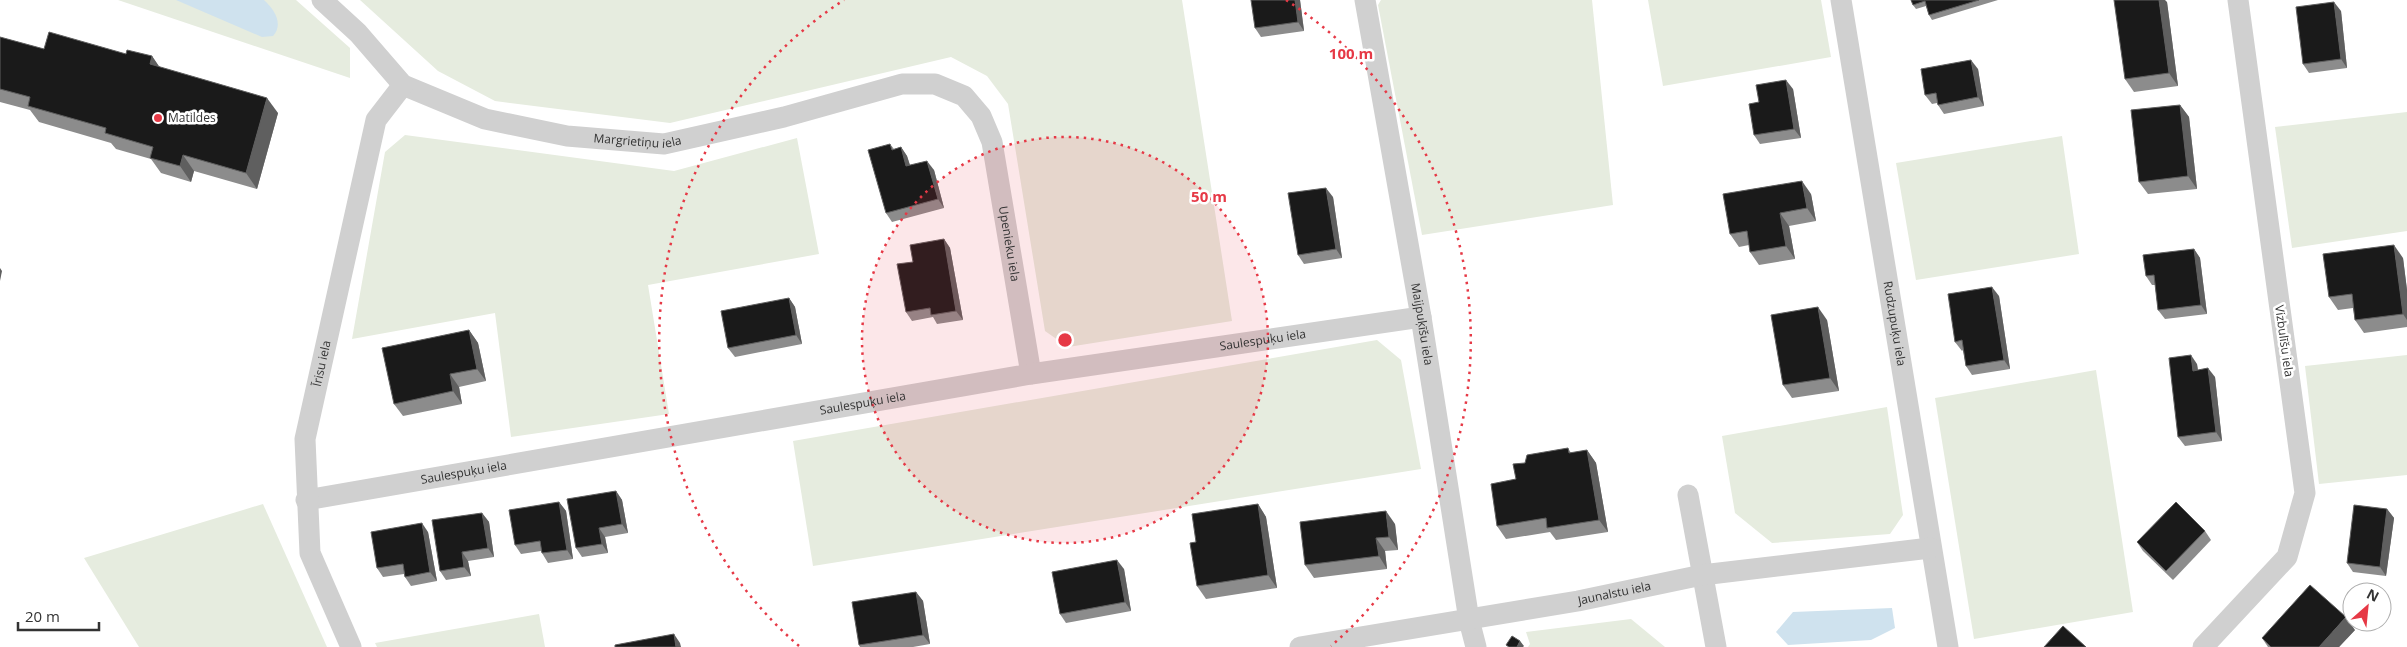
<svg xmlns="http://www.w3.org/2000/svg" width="2407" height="647" viewBox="0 0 2407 647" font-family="'Open Sans',sans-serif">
	<rect width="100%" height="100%" fill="#fff"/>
	<g fill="#e6ecdf">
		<polygon points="118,0 296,0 350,48 350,78"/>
		<polygon points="360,0 1182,0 1232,321 1068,347 1045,331 1008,104 987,76 951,57 670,123 495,101 438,71"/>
		<polygon points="1381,0 1592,0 1613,205 1422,235 1378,5"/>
		<polygon points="1648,0 1821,0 1831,57 1663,86"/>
		<polygon points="2407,112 2407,231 2292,248 2275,127"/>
		<polygon points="405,135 674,171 797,138 819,254 648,285 669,414 511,437 495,313 352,339 385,152"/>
		<polygon points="2062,136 2079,254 1916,280 1896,163"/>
		<polygon points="1377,340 1401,360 1421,469 813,566 793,441"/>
		<polygon points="2407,355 2407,475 2319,484 2305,366"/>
		<polygon points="2096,370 2133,612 1974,639 1935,398"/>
		<polygon points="1887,407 1903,515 1890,534 1772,543 1735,513 1722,436"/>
		<polygon points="263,504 327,647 139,647 84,558"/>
		<polygon points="539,614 545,647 377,647 375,643"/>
		<polygon points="1631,619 1665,647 1528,647 1530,644 1526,632"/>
	</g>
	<g fill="#cfe2ee">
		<path d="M176,0H264C274,9 284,24 273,36L262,37Z"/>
		<polygon points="1892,608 1895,628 1871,640 1788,645 1776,632 1793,612"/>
	</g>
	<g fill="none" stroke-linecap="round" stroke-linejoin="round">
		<g stroke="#d0d0d0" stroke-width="21">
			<path id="s1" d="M322,0L358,33L403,85L485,119L567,136L664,144L784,117L902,84H935L964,96L981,116L992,142L1031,374"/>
			<path id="s2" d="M1365,0L1421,317L1469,620L1476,647"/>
			<path id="s3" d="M1841,0L1948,647"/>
			<polyline points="1688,495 1716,647"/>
			<path id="s4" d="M306,500L1031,374L1421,317"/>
			<path id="s5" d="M351,647L310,553L305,439L376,120L403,85"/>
			<path id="s6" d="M1300,647L1578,601L1702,575L1930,548"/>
			<polyline points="2203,647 2287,557 2305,493 2238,0"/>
		</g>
	</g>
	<g fill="#8c8c8c">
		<polygon points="1300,0 1304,31 1261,37 1255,28"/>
		<polygon points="1911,0 1998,0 1932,20 1929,15 1926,6 1916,9 1913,5"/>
		<polygon points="2167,2 2178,86 2134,92 2125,79"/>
		<polygon points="2341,11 2347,68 2309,73 2303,64"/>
		<polygon points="0,37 44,49 152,56 159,67 278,113 257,189 194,171 191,182 161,173 151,159 116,149 111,143 39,122 30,110 0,102"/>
		<polygon points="1978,69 1984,106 1944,114 1938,105 1937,103 1932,104 1925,95"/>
		<polygon points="1793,89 1801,138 1760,144 1754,135 1759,102"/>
		<polygon points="2180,105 2189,117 2197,189 2148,194 2139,182"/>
		<polygon points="890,144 894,149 901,147 907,156 910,165 934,170 944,208 892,222 886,213"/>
		<polygon points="1811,194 1816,221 1789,226 1795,259 1759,265 1750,252 1749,245 1739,247 1730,234"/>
		<polygon points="1333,197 1342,258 1304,264 1298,255"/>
		<polygon points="944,239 950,248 963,320 937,324 933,317 912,321 906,312 913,262"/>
		<polygon points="2194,249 2200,258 2207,314 2165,319 2158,310 2155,285 2152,285 2146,276"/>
		<polygon points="2403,258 2407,290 2407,327 2364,333 2355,320 2353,308 2338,310 2329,297"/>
		<polygon points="1999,296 2010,369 1972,375 1966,366 1963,350 1962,351 1955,342"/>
		<polygon points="789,298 795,307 802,344 735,357 728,348"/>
		<polygon points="1827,320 1839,391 1792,398 1783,385"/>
		<polygon points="469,330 478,343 486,381 459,387 462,404 403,416 394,404"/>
		<polygon points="2197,364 2198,370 2215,377 2222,441 2185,446 2178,437"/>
		<polygon points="1568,448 1571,453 1587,450 1596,463 1608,532 1556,540 1550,532 1506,539 1497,526 1525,463"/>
		<polygon points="616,491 622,500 628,533 605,537 608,553 582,557 576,548"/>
		<polygon points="559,502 566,511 573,559 548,563 542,553 541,551 521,554 515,545"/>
		<polygon points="1258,504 1266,517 1277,588 1206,599 1197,586 1196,542"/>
		<polygon points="2387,509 2394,518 2386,576 2353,572 2347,563"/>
		<polygon points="482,513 489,522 494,557 468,561 471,576 446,580 440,571"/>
		<polygon points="1395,524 1398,550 1385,551 1387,569 1314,578 1305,565"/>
		<polygon points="2205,531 2211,540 2173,580 2143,551 2137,542"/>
		<polygon points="428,532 437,581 411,586 405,577 404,574 383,577 377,568"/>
		<polygon points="1124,569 1131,611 1066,623 1060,614"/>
		<polygon points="916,592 923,601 930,644 913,647 860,647 859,645"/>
		<polygon points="2355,630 2339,647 2268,647 2262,638"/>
	</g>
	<g fill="#5f5f5f">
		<polygon points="1295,0 1300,0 1304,31 1298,22"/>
		<polygon points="2159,0 2165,0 2167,2 2178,86 2169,73"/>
		<polygon points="2334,2 2341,11 2347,68 2341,59"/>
		<polygon points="152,56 163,72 150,64"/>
		<polygon points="1971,60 1978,69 1984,106 1978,97"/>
		<polygon points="1786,80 1793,89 1801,138 1794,129"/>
		<polygon points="267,98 278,113 257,189 246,173"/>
		<polygon points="2180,105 2189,117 2197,189 2188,176"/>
		<polygon points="901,147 907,156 913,175 906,166"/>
		<polygon points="183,155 194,171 191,182 180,166"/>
		<polygon points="927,161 934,170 944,208 938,199"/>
		<polygon points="1802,181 1811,194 1816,221 1807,208"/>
		<polygon points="1326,188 1333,197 1342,258 1336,249"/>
		<polygon points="1780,213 1789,226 1795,259 1786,246"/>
		<polygon points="944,239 950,248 963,320 956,311"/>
		<polygon points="2394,245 2403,258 2407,290 2407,320 2403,314"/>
		<polygon points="2194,249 2200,258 2207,314 2201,305"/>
		<polygon points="0,268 2,271 0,281"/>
		<polygon points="1992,287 1999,296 2010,369 2004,360"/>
		<polygon points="789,298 795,307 802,344 796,335"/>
		<polygon points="1818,307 1827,320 1839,391 1830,378"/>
		<polygon points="469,330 478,343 486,381 477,369"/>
		<polygon points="2191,355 2197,364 2199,380 2193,371"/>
		<polygon points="2208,368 2215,377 2222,441 2216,432"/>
		<polygon points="450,374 459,387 462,404 453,391"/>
		<polygon points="1587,450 1596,463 1608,532 1599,520"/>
		<polygon points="616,491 622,500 628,533 622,524"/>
		<polygon points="559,502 566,511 573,559 567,550"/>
		<polygon points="1258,504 1266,517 1277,588 1268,575"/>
		<polygon points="2387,509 2394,518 2386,576 2380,567"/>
		<polygon points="1386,511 1395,524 1398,550 1389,537"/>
		<polygon points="482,513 489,522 494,557 488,548"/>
		<polygon points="422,523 428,532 437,581 430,572"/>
		<polygon points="599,528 605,537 608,553 602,544"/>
		<polygon points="1376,538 1385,551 1387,569 1379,556"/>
		<polygon points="462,552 468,561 471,576 464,567"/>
		<polygon points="1117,560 1124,569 1131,611 1125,602"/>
		<polygon points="916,592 923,601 930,644 923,635"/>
		<polygon points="2346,617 2355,630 2339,647 2319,647"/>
		<polygon points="674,634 680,643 681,647 676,647"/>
		<polygon points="1520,641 1524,646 1523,647 1517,647"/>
	</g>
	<g fill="#1a1a1a" stroke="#5f5f5f">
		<polygon points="1251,0 1295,0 1298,22 1255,28"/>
		<polygon points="1911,0 1979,0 1929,15 1925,1 1913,5"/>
		<polygon points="2114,0 2159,0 2169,73 2125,79"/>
		<polygon points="2334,2 2341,59 2303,64 2296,7"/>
		<polygon points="49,32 126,54 127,50 152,56 150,64 267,98 246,173 183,155 180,166 150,158 153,147 105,133 106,128 28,106 30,97 0,89 0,37 44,49"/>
		<polygon points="1971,60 1978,97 1938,105 1936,93 1925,95 1921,69"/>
		<polygon points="1786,80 1794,129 1754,135 1749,104 1759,102 1756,85"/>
		<polygon points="2180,105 2188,176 2139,182 2131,110"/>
		<polygon points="890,144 892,150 901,147 906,166 927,161 938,199 886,213 868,150"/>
		<polygon points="1802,181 1807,208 1780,213 1786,246 1750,252 1747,231 1730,234 1723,194"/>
		<polygon points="1326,188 1336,249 1298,255 1288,193"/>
		<polygon points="944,239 956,311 931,315 930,308 906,312 897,264 913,262 910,245"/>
		<polygon points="2394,245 2403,314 2355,320 2352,294 2329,297 2323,254"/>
		<polygon points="2194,249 2201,305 2158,310 2154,275 2146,276 2143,255"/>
		<polygon points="1992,287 2004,360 1966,366 1962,340 1955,342 1948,294"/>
		<polygon points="789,298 796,335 728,348 721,311"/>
		<polygon points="1818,307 1830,378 1783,385 1771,315"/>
		<polygon points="469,330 477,369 450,374 453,391 394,404 382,348"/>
		<polygon points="2191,355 2193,371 2208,368 2216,432 2178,437 2169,358"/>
		<polygon points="1568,448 1569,453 1587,450 1599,520 1547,528 1546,518 1497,526 1491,484 1516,479 1513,464 1525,463 1527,455"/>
		<polygon points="616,491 622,524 599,528 602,544 576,548 567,499"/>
		<polygon points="559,502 567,550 542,553 540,541 515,545 509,510"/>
		<polygon points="2176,502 2205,531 2166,571 2137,542"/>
		<polygon points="1258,504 1268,575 1197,586 1190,543 1196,542 1192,514"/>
		<polygon points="2354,505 2387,509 2380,567 2347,563"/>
		<polygon points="1386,511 1389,537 1376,538 1379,556 1305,565 1300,522"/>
		<polygon points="482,513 488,548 462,552 464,567 440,571 432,520"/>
		<polygon points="422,523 430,572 405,577 403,564 377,568 371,532"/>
		<polygon points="1117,560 1125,602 1060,614 1052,572"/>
		<polygon points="2310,585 2346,617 2319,647 2271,647 2262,638"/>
		<polygon points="916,592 923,635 859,645 852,602"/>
		<polygon points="2063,626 2086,647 2044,647"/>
		<polygon points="674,634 676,647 615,647 615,645"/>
		<polygon points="1512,636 1520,641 1517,647 1509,647 1506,645"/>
	</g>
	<circle cx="1065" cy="340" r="203" fill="#e63946" fill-opacity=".12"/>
	<g fill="none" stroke="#e63946" stroke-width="2.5" stroke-dasharray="2.5 5">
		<circle cx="1065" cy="340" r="203"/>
		<path d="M799 646A405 405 0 0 1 844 0M1286 0A405 405 0 0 1 1331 646"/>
	</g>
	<circle fill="#e63946" stroke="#fff" stroke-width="2" cx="158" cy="118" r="5"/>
	<g text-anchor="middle" stroke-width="5" stroke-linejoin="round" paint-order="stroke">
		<g font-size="12" fill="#333" stroke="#fff" text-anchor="start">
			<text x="168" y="122">Matildes</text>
		</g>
		<g font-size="12" fill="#333" stroke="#fff">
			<text dy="4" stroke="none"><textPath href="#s1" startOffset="361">Margrietiņu iela</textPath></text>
			<text dy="4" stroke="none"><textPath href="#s1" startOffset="855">Upenieku iela</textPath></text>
			<text dy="4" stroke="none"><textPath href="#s2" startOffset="329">Maijpuķīšu iela</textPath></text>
			<text dy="4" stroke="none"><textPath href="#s3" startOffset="328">Rudzupuķu iela</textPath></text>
			<text dy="4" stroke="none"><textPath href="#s4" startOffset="970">Saulespuķu iela</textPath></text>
			<text transform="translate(2284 341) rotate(82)" y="4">Vizbulīšu iela</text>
			<text dy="4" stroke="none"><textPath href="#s5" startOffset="294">Īrisu iela</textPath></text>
			<text dy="4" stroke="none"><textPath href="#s4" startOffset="565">Saulespuķu iela</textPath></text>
			<text dy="4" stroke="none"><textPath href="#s4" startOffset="160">Saulespuķu iela</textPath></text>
			<text dy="4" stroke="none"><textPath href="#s6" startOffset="319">Jaunalstu iela</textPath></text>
		</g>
	</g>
	<circle cx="1065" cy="340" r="8" fill="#e63946" stroke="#fff" stroke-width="2.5"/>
	<g font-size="15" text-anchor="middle" font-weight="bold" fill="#e63946" stroke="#fff" stroke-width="5" stroke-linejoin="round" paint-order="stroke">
		<text x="1351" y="59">100 m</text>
		<text x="1209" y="202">50 m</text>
	</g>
	<g transform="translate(2367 607) rotate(27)"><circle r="24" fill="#ffffff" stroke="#adadad"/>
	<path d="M0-4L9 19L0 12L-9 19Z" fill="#e63946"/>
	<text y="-8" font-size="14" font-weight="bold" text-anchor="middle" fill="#333333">N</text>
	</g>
	<path d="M18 622v8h81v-8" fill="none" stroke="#333333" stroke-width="2.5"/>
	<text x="25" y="622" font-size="15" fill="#333333" stroke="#ffffff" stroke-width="4" paint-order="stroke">20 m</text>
</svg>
